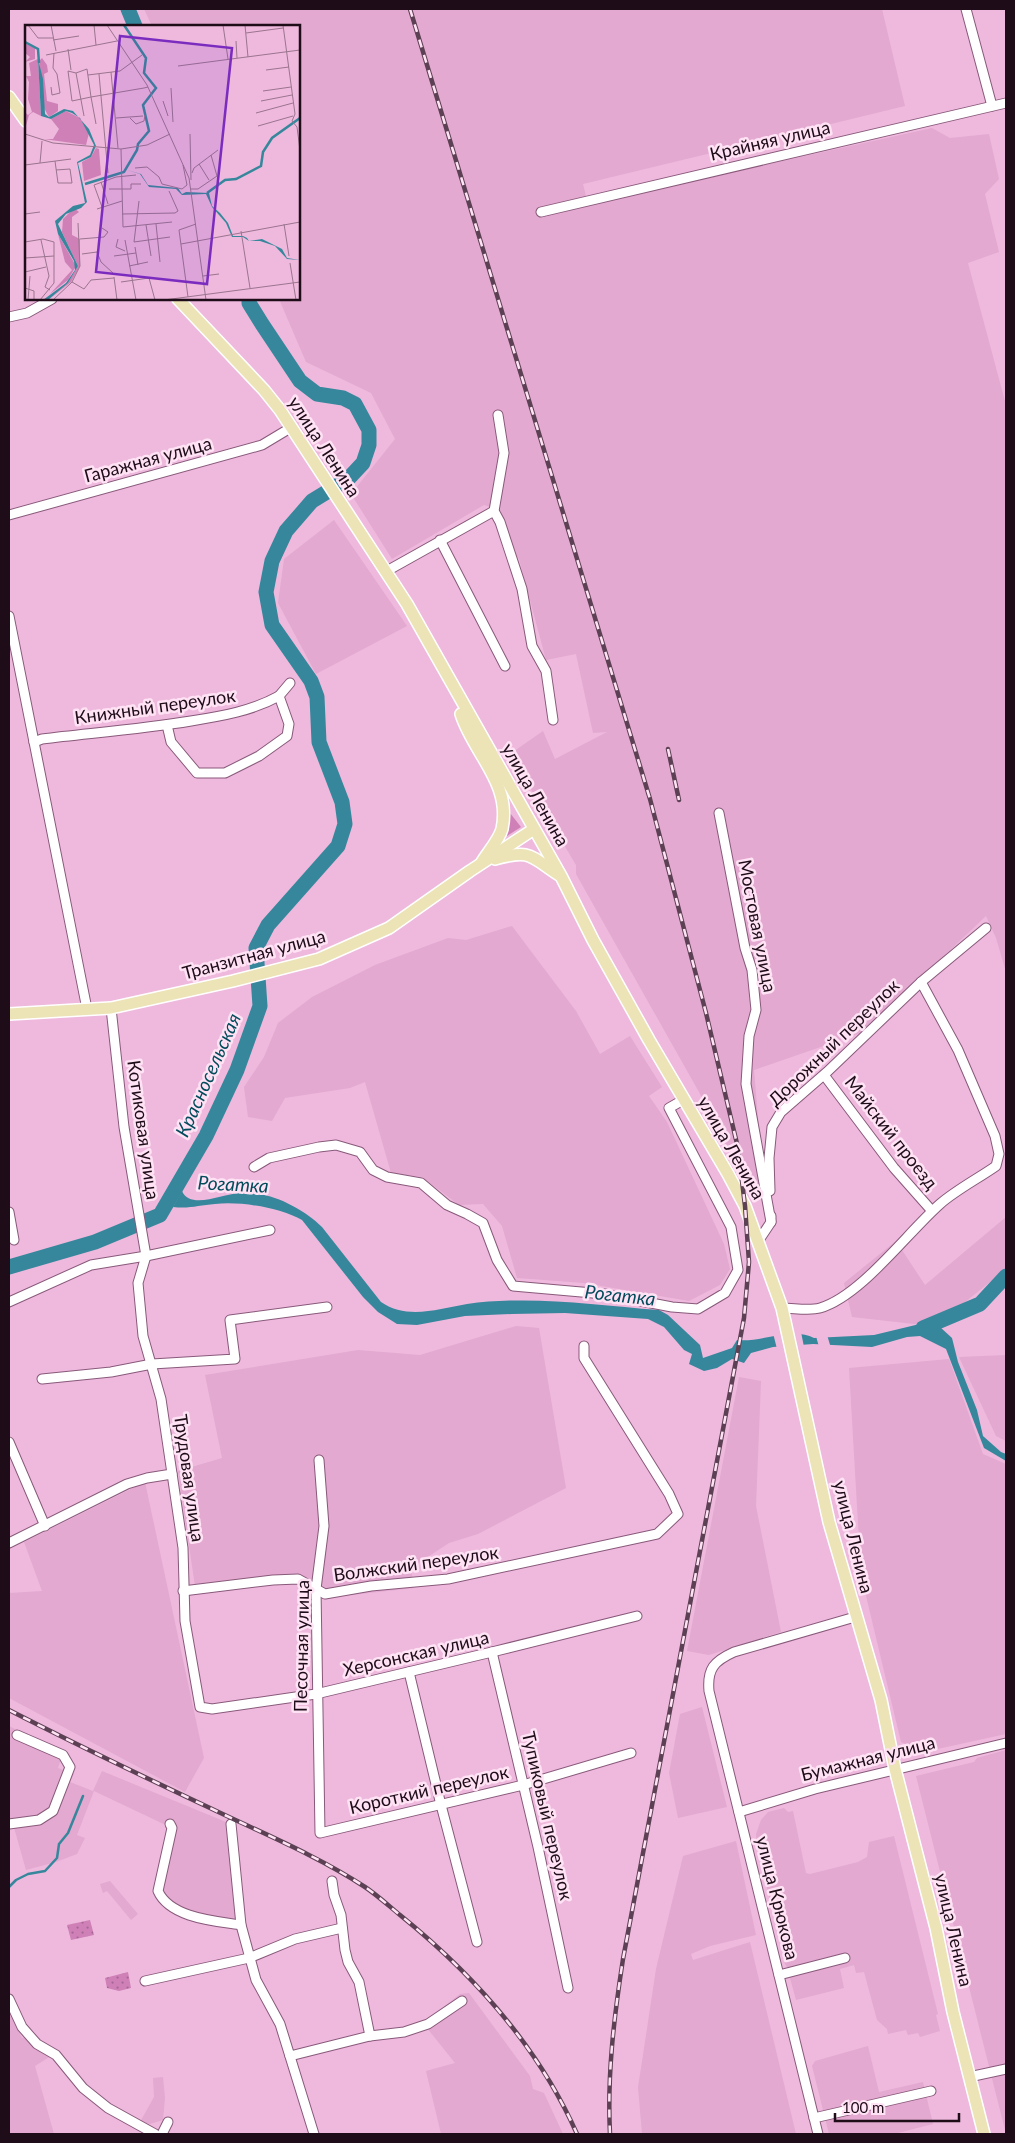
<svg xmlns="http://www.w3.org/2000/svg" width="1015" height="2143" viewBox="0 0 1015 2143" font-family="Lato,sans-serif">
	<defs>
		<pattern id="park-dots" width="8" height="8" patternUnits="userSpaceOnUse" patternTransform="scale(1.25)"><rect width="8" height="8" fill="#ce80b7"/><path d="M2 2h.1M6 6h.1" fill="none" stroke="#a76794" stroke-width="1.8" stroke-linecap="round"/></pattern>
	</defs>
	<rect width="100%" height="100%" fill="#eeb9dd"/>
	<g fill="#e3a9d0">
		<polygon points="144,9 882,9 905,106 583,184 588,204 932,128 950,138 989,134 999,179 985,194 999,252 968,263 1006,405 1006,983 1006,972 996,938 986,916 864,1032 754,1070 764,1189 750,1192 699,1092 576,874 576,865 510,754 543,731 555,759 607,732 593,733 576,654 546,660 519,559 515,554 500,510 484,505 392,559 351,494 395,439 371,393 306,362 279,299 299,299 299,26 152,26"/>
		<polygon points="334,520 407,626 316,674 278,603 284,559"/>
		<polygon points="512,926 576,1011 600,1054 630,1036 662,1087 649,1096 667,1122 724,1244 730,1269 720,1285 689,1301 584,1283 517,1278 502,1226 483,1204 459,1205 422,1177 391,1173 365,1082 350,1088 285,1098 272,1121 248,1117 244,1087 264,1057 278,1023 312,997 375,965 448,938 466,940"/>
		<polygon points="1006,1217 1006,1269 959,1307 923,1325 852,1317 844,1283 896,1241 925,1285"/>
		<polygon points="516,1326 539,1328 566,1488 478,1534 449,1543 411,1568 414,1588 324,1598 297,1582 196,1593 178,1471 222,1458 205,1375 358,1350 420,1355"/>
		<polygon points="1006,1355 1006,1441 996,1436 959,1357"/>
		<polygon points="949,1359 983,1454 1006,1464 1006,1734 924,1752 901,1742 861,1575 849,1368"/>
		<polygon points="739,1377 761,1381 756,1506 781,1632 709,1655 687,1651"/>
		<polygon points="145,1482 204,1758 185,1792 9,1698 9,1593 42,1591 24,1542"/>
		<polygon points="702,1707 727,1807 678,1818 669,1773 680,1714"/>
		<polygon points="9,1726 55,1749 61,1759 58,1768 74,1774 70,1782 93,1791 102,1771 231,1824 241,1925 192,1917 161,1898 172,1828 94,1791 77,1835 85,1838 77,1854 56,1862 26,1870 13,1824 9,1824"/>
		<polygon points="1006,1750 1006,2134 916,1776 974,1762 977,1758"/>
		<polygon points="784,1808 788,1812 793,1811 806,1873 810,1874 858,1862 867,1857 869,1842 894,1836 938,2014 936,2015 940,2031 920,2037 918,2033 908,2035 906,2030 888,2034 887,2029 877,2020 864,1972 856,1973 854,1965 840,1969 844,1988 796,2000 787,1967 785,1964 757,1845 756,1834 761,1820 768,1812"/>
		<polygon points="736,1841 756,1935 710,1946 691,1954 693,1960 750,1942 796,2134 642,2134 638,2087 643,2055 656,1969 683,1856"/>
		<polygon points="110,1881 138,1914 131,1920 107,1891 103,1893 100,1884"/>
		<polygon points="469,1993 530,2076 533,2089 544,2093 563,2134 441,2134 426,2071 455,2063 423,2023 460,1994"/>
		<polygon points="9,2011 22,2038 27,2036 35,2049 51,2056 35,2066 54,2134 9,2134"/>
		<polygon points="868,2046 879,2092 923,2082 933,2124 894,2134 829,2134 812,2066 815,2061"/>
		<polygon points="163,2077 165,2098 163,2120 150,2124 140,2122 154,2097 153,2078"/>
	</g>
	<polygon fill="#ce80b7" points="510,813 521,827 507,836 505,835"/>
	<g fill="url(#park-dots)">
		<polygon points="90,1920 94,1935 71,1940 67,1925"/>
		<polygon points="128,1972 131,1988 119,1991 107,1988 105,1978"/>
	</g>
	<path fill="#36879c" d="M182,1191C190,1210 223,1194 239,1193C245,1192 252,1193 258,1194C279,1196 307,1212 322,1227L381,1302C407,1320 438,1309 467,1304C530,1295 595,1305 659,1310L668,1315L700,1345L703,1358L732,1348L737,1340C761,1343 792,1326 814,1338L874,1335L928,1322L940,1327L952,1338L958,1362L977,1410L983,1436L1001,1452L1006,1454V1461L984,1448L946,1349L920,1336L907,1337L872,1347L813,1344L773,1347L751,1353L744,1363L732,1359L717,1368L704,1371L689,1364L692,1354L684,1350L664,1327L648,1319L565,1313L512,1314L465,1316L417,1325L397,1324L378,1312L363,1297L302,1220C281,1208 241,1201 215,1204C199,1205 190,1209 173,1207Z"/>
	<g fill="#eeb9dd">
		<polygon points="801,1332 804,1347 777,1349 773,1333"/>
		<polygon points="827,1335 831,1348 819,1347 816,1336"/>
	</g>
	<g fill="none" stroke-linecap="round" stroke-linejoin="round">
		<polyline stroke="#36879c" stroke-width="2.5" points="9,1887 16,1880 28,1874 45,1871 57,1858 59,1844 68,1833 83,1796"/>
		<g stroke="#36879c" stroke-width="15">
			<polyline points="128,9 135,26"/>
			<polyline points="9,1267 95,1242 160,1215 206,1136 237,1070 260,1006 256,948 268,925 338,846 345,824 342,802 319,742 317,697 311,681 272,625 266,592 272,561 286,531 312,501 348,479 363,463 369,445 369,430 355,404 343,398 317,394 300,381 262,324 249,303 249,299"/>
			<polyline points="923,1328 980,1304 1006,1276"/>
		</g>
		<defs>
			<g id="minor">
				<polyline points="966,9 992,106"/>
				<polyline points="541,212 1006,103"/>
				<polyline points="9,317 27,313 52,299"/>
				<polyline points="498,415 504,453 494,511 500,522 522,589 532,646 546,671 553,720"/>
				<polyline points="9,515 262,445 292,427"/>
				<polyline points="440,540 505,666"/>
				<polyline points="385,572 494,511"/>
				<polyline points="9,616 87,1009"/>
				<polyline points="167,725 171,742 197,773 225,773 259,756 287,736 289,724 279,696 290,683"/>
				<path d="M34,742L42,739C92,733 142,729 191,721C222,716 252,711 279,696"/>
				<polyline points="719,813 745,948 752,970 756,1010 749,1036 746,1084 771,1222"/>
				<polyline points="111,1008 124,1127 146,1256 138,1283 143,1336 161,1399 183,1548 185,1621 200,1707 212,1709 316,1694 492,1652 637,1616"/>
				<polyline points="824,1075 894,1168 932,1211"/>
				<polyline points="254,1167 269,1158 319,1147 336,1145 360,1152 373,1170 387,1177 421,1183 447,1205 467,1214 483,1223 497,1260 513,1286 604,1294 672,1307 698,1309 725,1293 738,1270 731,1227 669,1108 683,1100"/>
				<polyline points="770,1191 769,1158 772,1127 781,1112 827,1072 921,982 986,928"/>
				<polyline points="9,1212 14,1240"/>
				<polyline points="759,1240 771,1222 771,1216"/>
				<polyline points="9,1302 91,1265 146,1256 270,1230"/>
				<path d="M782,1308C794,1308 809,1311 820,1308C861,1296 907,1233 940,1204C956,1190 979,1178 996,1166L999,1154L995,1136L958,1050L921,982"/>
				<polyline points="42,1379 111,1372 152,1364 235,1359 230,1320 327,1307"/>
				<polyline points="9,1442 45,1526"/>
				<polyline points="319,1460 324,1526 316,1589 320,1833 523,1785 631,1753"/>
				<polyline points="9,1543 127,1484 147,1478 172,1474"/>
				<polyline points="183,1591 273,1580 298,1579 325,1594 371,1586 448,1579 657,1534 678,1514 669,1494 584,1358 584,1346"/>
				<polyline points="492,1652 538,1847 568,1988"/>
				<polyline points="409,1672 441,1805 477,1942"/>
				<polyline points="739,1812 815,1789 1006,1743"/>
				<polyline points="9,1824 39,1820 53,1811 70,1767 63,1755 17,1735"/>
				<path d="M170,1824L172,1828L158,1891C170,1918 215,1921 241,1925"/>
				<polyline points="231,1824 241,1925 256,1980 280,2024 314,2134"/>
				<polyline points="332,1881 334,1895 341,1915 345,1950 348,1962 359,1982 370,2036"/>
				<polyline points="779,1975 845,1958"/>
				<polyline points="145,1981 249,1958 295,1939 342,1928"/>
				<polyline points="9,1999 22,2027 37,2044 56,2055 83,2088 108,2108 155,2134"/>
				<polyline points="290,2056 370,2036 404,2032 428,2024 462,2001"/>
				<polyline points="969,2077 1006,2069"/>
				<polyline points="814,2118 931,2091"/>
				<polyline points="162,2134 168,2122"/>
				<path d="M818,2134L709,1691C707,1669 714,1661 734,1652L855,1617"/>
			</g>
			<g id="major">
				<polyline points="9,97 26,121"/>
				<polyline points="178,299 264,390 280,410 407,604 561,876 593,940 649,1040 728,1174 745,1206 782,1308 829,1522 881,1700 895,1769 936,1928 953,2012 984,2134"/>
				<path d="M461,714C473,753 512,783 502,829C499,840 488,852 482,862"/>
				<path d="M495,859C531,849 530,856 559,875"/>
				<polyline points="9,1014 111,1008 233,981 319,959 389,928 470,871 534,829"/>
			</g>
		</defs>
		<use href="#minor" stroke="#88597a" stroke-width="11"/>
		<use href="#major" stroke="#fff" stroke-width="14"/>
		<use href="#minor" stroke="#fff" stroke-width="9"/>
		<use href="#major" stroke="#ece3b7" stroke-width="11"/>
		<defs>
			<g id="rail">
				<path d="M410,9L650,799L706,1013L738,1148L745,1206L749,1262L744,1318L623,1959C614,2017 607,2075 610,2134"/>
				<polyline points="668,749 679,800"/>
				<path d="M9,1710C75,1744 142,1776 210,1808C262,1833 316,1855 365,1887C377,1895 389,1906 400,1915C473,1974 539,2048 577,2134"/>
			</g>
		</defs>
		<use href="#rail" stroke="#5c4053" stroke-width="4.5"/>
		<use href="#rail" stroke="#ffe3f5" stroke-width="2.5" stroke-dasharray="8" stroke-linecap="butt"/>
	</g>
	<g text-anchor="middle" stroke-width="5" stroke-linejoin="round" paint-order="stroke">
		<g font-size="18" fill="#1e0c19" stroke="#ffe3f5">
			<text transform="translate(770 141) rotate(-13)" y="6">Крайняя улица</text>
			<text transform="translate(324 447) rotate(57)" y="6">улица Ленина</text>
			<text transform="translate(148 460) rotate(-15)" y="6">Гаражная улица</text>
			<text transform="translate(155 707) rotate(-8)" y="6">Книжный переулок</text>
			<text transform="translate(535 795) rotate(60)" y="6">улица Ленина</text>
			<text transform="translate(757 926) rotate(79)" y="6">Мостовая улица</text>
			<text transform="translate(254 955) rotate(-15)" y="6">Транзитная улица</text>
			<text transform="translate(834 1043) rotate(-44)" y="6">Дорожный переулок</text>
			<text transform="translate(143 1130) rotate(82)" y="6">Котиковая улица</text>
			<text transform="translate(891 1133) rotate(52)" y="6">Майский проезд</text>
			<text transform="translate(731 1148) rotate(60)" y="6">улица Ленина</text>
			<text transform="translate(189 1478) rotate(82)" y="6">Трудовая улица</text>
			<text transform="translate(853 1537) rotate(76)" y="6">улица Ленина</text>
			<text transform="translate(416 1564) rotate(-8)" y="6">Волжский переулок</text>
			<text transform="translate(302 1646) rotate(-89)" y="6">Песочная улица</text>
			<text transform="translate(416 1654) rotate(-13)" y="6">Херсонская улица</text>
			<text transform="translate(868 1759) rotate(-14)" y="6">Бумажная улица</text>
			<text transform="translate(429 1790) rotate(-13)" y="6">Короткий переулок</text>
			<text transform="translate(547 1816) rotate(77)" y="6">Тупиковый переулок</text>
			<text transform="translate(777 1898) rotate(76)" y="6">улица Крюкова</text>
			<text transform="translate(953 1930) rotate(77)" y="6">улица Ленина</text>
		</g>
		<g font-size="19" font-style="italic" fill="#024b5b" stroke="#ffe3f5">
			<text transform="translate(208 1075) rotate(-66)" y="7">Красносельская</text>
			<text transform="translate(233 1184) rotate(3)" y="7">Рогатка</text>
			<text transform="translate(620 1295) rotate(6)" y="7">Рогатка</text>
		</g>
	</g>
	<g transform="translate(25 25)">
		<rect width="275" height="275" fill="#eeb9dd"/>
		<path d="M0,18L10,23V34L0,37L5,32L0,28ZM17,33L22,40L23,47L19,49L22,76L33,79V86L24,92L19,83L14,36ZM13,34L16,91L8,87L4,90L0,104V87L3,90L7,87L3,74L4,57L1,51H6L4,38ZM41,86L55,93L64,108L61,120L19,114H28L34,104L26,94ZM71,123L74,124L76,150L59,156L57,137L66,132ZM49,183L54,187L47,192V210L55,214V241L46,257L23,275L43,258L53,241L37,207L38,194ZM33,209L51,241L43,255L25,269L47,245L40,237Z" fill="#ce80b7"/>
		<path d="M13,34L18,54L20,89L24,92L39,84L48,86L64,104L71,121L66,132L53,138L62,177L56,183L41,189L33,199L53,241L43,258L23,275H18L41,258L50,245L49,236L33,209L30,196L48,181L60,178L52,137L65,130L69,120L55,93L47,88L41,86L26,94L16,91ZM102,145L116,149L123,160L153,163L157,169L161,167L184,168L187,181L195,188L203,198L208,211H218L222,213L224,216L237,214L257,224L262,233L275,235L262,234L250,221L235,216H224L218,212H207L201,198L187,182L181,169L157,170L151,164L124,162L115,149Z" fill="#36879c"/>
		<path fill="none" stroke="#36879c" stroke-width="2.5" d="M0,17L13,24L14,38M60,159L99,147L112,125L113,119L124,106L118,80L131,63L119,48L121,33L99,0M182,168L200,155L211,154L236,141L238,127L247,113L275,93"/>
		<path fill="none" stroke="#9b748f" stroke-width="1" d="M3,0L13,13H28M26,0L31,26M69,0L71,20M82,0L122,60L164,153L181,275M198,0L203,34M220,0L223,32M258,0L270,89L267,96L272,102L275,125M221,8L258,3M28,15L54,11M211,16L212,33M43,24L46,45M21,30L92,16M153,41L275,25M241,45L264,42M86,47L93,123M51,48L59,91M74,49L83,148M63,50L95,46L117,30M26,62L27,70L35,68L32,49L28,43L29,28M146,63L148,97M238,66L266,62M138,76L143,91M236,76L267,70M231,88L268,78M91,93L118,91M105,93L111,99L119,96L120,90M71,99L66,72L62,44L51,48L43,46L47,76L66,72L119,63L123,62M233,101L268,91M0,109L28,118L96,124L122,120L145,109M165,109L166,155M96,124L98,202L147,197M30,136L33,158H47L45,144L31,145M15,138L17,116M174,139L184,155M0,140L46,134M110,143L122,142L134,152L137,159L157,164L162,160L158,140M167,148L169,143L193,125M76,157L83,179M84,164H106V159H116M166,164H173L192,151L186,130M114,176L109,217L145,212M77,182L69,160L91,152L111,150M72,184L97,176M0,189L15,187M97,189L150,188L153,186L144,166M131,199L135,237M259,199L264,231M121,200L126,231M216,206L225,263M55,214L79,212L83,207L77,203M93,214L91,222L100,226M16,215L24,251L20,262L25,265M100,215L111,275M0,217L18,214L29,217V258L15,275M156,219L275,197M110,222L113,240M57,229L72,227L76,237L88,248M89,231L111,228M0,233L29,231M265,238L271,275M104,241L123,237M0,247L21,242M178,251L194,249M89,252L92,275M47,257L59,264L66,255L89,253M96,257L124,253L130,275M0,263L9,266V275M163,272L154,205L171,199M3,275L5,251M28,275L47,257L55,241L53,198M139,275L275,257"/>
		<path fill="#7b2cbf" fill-opacity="0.15" stroke="#7b2cbf" stroke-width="2.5" d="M95,11L207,23L182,259L71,247Z"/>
		<rect width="275" height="275" fill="none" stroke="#1e0c19" stroke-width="2.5"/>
	</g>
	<rect width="1015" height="2143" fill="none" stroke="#1e0c19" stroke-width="20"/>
	<path d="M835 2113v8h124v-8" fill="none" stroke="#1e0c19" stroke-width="2.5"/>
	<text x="842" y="2113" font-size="15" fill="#1e0c19" stroke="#ffe3f5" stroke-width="4" paint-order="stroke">100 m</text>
</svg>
